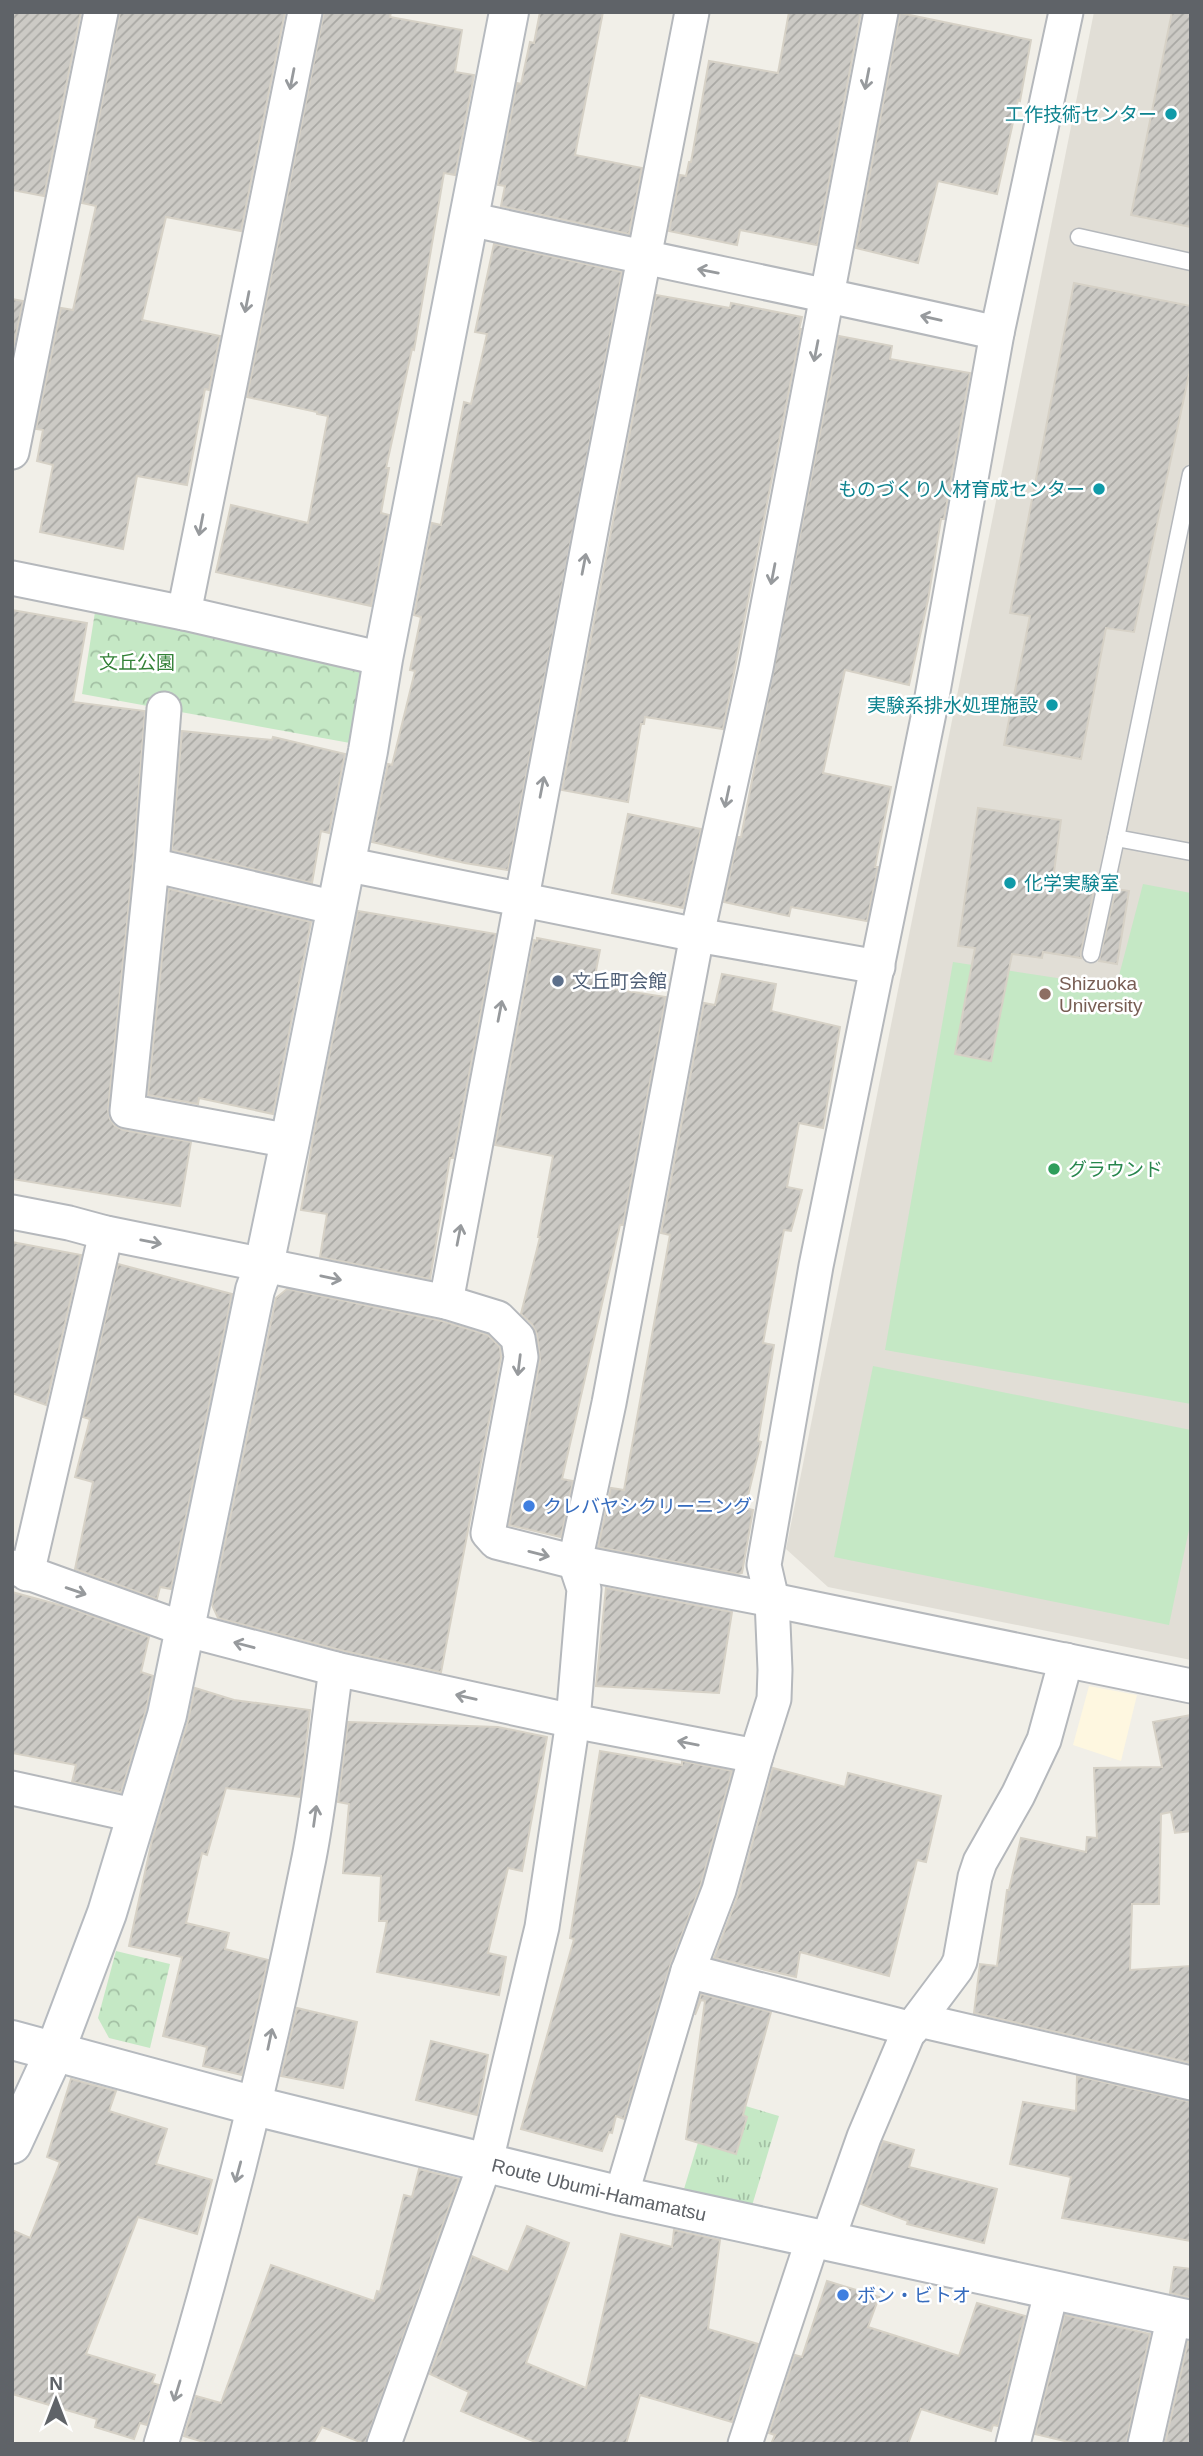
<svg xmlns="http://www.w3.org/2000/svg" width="1203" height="2456" viewBox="0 0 1203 2456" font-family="Arial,'Noto Sans JP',sans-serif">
	<defs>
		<pattern id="grass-tufts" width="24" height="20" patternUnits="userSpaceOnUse" patternTransform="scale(1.75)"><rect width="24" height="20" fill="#c5e8c5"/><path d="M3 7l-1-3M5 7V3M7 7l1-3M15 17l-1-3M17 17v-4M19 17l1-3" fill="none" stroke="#a3c0a4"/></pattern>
		<pattern id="forest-crowns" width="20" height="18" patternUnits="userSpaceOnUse" patternTransform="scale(1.75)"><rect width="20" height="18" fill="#c5e8c5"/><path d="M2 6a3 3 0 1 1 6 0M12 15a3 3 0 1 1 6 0" fill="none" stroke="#a3c0a4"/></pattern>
		<pattern id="building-hatch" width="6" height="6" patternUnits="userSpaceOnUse" patternTransform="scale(1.75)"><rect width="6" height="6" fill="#cccac5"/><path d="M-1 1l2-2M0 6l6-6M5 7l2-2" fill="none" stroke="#a9a8a4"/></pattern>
	</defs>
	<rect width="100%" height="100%" fill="#f1efe8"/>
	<polygon fill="#fef7e0" points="1089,1686 1137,1695 1121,1761 1073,1745"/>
	<polygon fill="#e1ded6" points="1094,12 1191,12 1191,1660 828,1587 786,1549"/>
	<polygon fill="url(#grass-tufts)" points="712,2096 779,2116 751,2209 684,2189"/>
	<g fill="url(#forest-crowns)">
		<polygon points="95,612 361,664 350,743 82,694"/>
		<polygon points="116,1951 170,1964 150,2048 109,2038 98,2018"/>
	</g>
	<g fill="#c5e8c5">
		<polygon points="1143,884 1191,893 1191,1404 885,1350 953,962 1116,987"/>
		<polygon points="873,1366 1191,1430 1191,1520 1169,1625 834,1557"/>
	</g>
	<g fill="url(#building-hatch)" stroke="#d6d1c6" stroke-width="2">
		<polygon points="12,12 81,12 44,196 12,190"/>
		<polygon points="120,12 285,12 241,231 166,217 142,320 220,336 209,390 205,389 187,485 137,476 123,549 40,532 53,465 37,461 43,430 36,429 61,308 73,310 96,206 82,203"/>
		<polygon points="324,12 391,12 390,17 462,30 455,72 474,75 455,175 444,173 414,350 412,349 386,468 389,468 381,513 389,515 371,606 216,572 231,505 308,523 328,416 317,414 317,412 247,397"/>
		<polygon points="540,12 603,12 575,155 642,168 629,234 501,206 505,186 498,185 517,83 521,84 530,42 534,43"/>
		<polygon points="789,12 861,12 817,245 740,230 737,245 669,231 680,175 686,176 689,162 691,162 709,61 778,73"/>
		<polygon points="1172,12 1191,12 1191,227 1131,215"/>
		<polygon points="900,13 1031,40 1020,101 1018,100 997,194 938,181 918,263 856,248"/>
		<polygon points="494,244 622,272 508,870 465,863 372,842 388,764 392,765 415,671 410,670 421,617 414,615 432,523 441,525 464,402 471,404 487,334 475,332"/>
		<polygon points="1074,283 1191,306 1191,365 1134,632 1106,628 1081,759 1004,745 1030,616 1010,613"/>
		<polygon points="656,295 730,308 731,303 802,317 799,329 801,329 723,729 645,717 644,724 641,724 628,802 562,790"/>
		<polygon points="12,299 23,301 12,354"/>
		<polygon points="839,336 892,346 890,359 970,373 944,519 941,519 928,600 909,685 845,670 823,773 891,787 875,867 878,867 867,921 791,907 789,916 724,902 738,837 741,837"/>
		<polygon points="12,610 87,623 73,702 145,711 133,863 108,1110 110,1119 115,1126 123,1130 191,1142 180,1206 12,1179"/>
		<polygon points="182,731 272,740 273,737 345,754 329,833 321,831 312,883 172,850"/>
		<polygon points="978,808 1061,820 1053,879 1095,886 1081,952 1081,958 1043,952 1042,958 1012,954 991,1061 955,1054 975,948 958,946"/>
		<polygon points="628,814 701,829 683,908 612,893"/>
		<polygon points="169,889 311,922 273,1114 199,1098 198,1104 148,1095"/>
		<polygon points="1116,889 1129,891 1117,964 1099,961"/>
		<polygon points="358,911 496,934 453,1158 450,1158 430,1279 320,1257 327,1214 301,1210 313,1138"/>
		<polygon points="537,938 600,950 593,986 666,997 623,1225 620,1225 562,1479 573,1481 561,1537 509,1525 540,1360 537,1334 532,1324 521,1314 540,1237 538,1237 553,1156 495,1145 534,940 537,941"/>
		<polygon points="722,974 776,984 771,1011 840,1027 823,1128 799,1123 787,1187 802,1190 791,1231 784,1230 763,1343 774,1345 758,1441 761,1442 745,1508 753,1510 742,1573 738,1574 598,1547 611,1488 624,1490 670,1235 661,1233 704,1003 715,1005"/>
		<polygon points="12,1242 81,1255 46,1405 12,1393"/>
		<polygon points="118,1264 232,1294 171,1589 160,1587 157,1599 75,1569 93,1482 75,1477 90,1419 83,1417"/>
		<polygon points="287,1289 442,1321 488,1335 500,1347 501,1357 441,1672 344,1651 218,1618 212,1605 276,1298"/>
		<polygon points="606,1588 732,1612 719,1693 596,1686"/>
		<polygon points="12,1592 67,1607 149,1637 141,1672 153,1676 146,1710 121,1792 72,1782 76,1765 12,1753"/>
		<polygon points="195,1688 234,1700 310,1710 300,1797 226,1788 207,1855 202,1853 186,1923 229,1933 225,1949 268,1960 242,2075 203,2066 207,2047 163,2036 182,1957 129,1946 152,1840 188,1721"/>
		<polygon points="1191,1715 1191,1831 1175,1833 1171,1812 1161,1814 1159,1904 1132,1904 1130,1970 1191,1966 1191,2063 974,2013 980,1964 997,1966 1007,1890 1009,1890 1021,1838 1086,1852 1087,1837 1097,1838 1094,1768 1162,1767 1153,1722"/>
		<polygon points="348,1722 498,1727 547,1737 522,1871 508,1868 488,1953 506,1957 499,1995 377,1972 387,1921 379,1921 381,1876 343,1873 349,1804 338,1802"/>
		<polygon points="600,1751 682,1765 682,1761 732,1771 701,1884 670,1966 624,2119 616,2116 612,2133 609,2132 602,2151 521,2129 574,1939 570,1938"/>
		<polygon points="773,1768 845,1787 848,1773 941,1796 926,1862 917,1860 889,1976 800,1952 796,1977 714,1958 738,1895"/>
		<polygon points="701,1994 771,2012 743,2115 747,2117 736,2154 686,2139 705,2001 701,2000 695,2015"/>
		<polygon points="297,2008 357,2022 343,2088 281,2076"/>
		<polygon points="431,2041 488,2055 477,2115 416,2100"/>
		<polygon points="1077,2076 1191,2102 1191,2241 1062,2218 1071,2177 1010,2164 1023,2102 1076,2111"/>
		<polygon points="71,2079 116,2091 109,2111 167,2129 156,2164 212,2180 197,2234 138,2217 86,2354 155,2375 152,2383 159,2385 147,2425 140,2423 134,2439 95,2427 97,2419 12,2394 12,2230 30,2238 60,2162 47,2157"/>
		<polygon points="883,2141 914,2150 909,2167 997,2189 984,2243 907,2224 908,2221 861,2204"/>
		<polygon points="419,2169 459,2179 365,2444 322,2427 313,2444 210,2444 184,2436 196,2396 221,2403 271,2265 374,2301 377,2291 380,2292 404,2195 412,2197"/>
		<polygon points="527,2226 569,2243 526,2363 586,2388 621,2234 672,2247 674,2230 720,2240 708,2329 758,2344 732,2422 640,2395 626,2444 540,2444 461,2411 469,2392 430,2374 472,2256 508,2272"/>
		<polygon points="1174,2267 1191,2269 1191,2298 1170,2293"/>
		<polygon points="827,2281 879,2297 868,2327 959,2356 977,2303 1025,2316 998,2426 993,2425 991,2431 921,2409 908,2444 771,2444 775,2435 769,2433 795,2355 802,2357"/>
		<polygon points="1065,2315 1150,2334 1126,2444 1077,2444 1035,2434"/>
		<polygon points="1188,2341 1191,2341 1191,2444 1165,2444"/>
	</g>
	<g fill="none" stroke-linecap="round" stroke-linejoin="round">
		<defs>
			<g id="lane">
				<polyline points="1079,237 1191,262"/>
				<polyline points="1191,474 1116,838 1191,852"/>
				<polyline points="1091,954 1116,838"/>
			</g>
			<g id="street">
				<path d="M470,219C645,259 822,293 997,333"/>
				<polyline points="12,452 101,12"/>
				<polyline points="12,578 184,613 383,659"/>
				<polyline points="184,613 305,12"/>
				<polyline points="345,864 697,935 878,967"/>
				<polyline points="152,865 164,709"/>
				<polyline points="290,1141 127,1111 152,865 336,908"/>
				<polyline points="12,1212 69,1223 106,1233 446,1302 498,1318 518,1338 521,1357 488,1533 496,1542 575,1562 772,1600 1191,1686"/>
				<polyline points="446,1302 595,509 692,12"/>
				<polyline points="12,1567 184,1629 336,1669 573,1721 756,1756"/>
				<polyline points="27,1574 106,1233"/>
				<polyline points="12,1788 138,1816"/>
				<polyline points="688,1971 912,2029"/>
				<polyline points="919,2020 1191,2083"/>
				<polyline points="621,2196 688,1971 719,1890 756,1756 774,1699 775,1670 772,1600 764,1565 816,1266 930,708 997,333 1066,12"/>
				<polyline points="828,2239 864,2137 908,2033 956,1969 960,1961 975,1877 980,1862 1018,1795 1044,1740 1066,1660"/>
				<path d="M161,2444C221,2251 269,2056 309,1858C321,1796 327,1732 336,1669"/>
				<polyline points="384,2444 486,2161 542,1927 573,1721 584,1589 575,1562 609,1403 697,935 756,668 881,12"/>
				<polyline points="745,2444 814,2236"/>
				<polyline points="1013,2444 1052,2289"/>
				<polyline points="1145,2444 1174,2316"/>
			</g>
			<g id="secondary">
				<path id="s1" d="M12,2040L255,2106L621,2196L1191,2320"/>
				<polyline points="12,2144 55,2051 107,1913 167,1715 255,1290 264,1265 290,1141 368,751 383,659 509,12"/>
			</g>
		</defs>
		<use href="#lane" stroke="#b5b8bc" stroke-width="19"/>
		<use href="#street" stroke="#b5b8bc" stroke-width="37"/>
		<use href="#secondary" stroke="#b6babf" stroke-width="42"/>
		<use href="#lane" stroke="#fff" stroke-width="16"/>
		<use href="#street" stroke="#fff" stroke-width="33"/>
		<use href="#secondary" stroke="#fff" stroke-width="38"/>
	</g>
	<defs><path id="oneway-shaft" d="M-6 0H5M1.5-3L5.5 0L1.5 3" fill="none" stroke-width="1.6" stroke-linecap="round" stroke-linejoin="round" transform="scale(1.75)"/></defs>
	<g stroke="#979a9d">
		<use href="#oneway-shaft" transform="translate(292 79) rotate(101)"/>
		<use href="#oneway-shaft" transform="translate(867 79) rotate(101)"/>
		<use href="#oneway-shaft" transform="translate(708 271) rotate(-169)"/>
		<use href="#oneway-shaft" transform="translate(247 302) rotate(101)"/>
		<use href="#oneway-shaft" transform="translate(931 318) rotate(-167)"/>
		<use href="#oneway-shaft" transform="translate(816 351) rotate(101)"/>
		<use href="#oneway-shaft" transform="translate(201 525) rotate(101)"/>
		<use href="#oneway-shaft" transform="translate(584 564) rotate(-79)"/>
		<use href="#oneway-shaft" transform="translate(773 574) rotate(101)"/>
		<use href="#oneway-shaft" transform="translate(542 787) rotate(-79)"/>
		<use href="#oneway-shaft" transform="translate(727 797) rotate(102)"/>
		<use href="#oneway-shaft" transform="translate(500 1011) rotate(-79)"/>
		<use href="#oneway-shaft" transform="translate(459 1235) rotate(-79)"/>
		<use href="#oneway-shaft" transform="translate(151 1242) rotate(11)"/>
		<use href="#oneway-shaft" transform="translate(331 1278) rotate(12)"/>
		<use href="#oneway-shaft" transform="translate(519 1365) rotate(97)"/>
		<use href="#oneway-shaft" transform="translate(539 1554) rotate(14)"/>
		<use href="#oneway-shaft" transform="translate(76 1591) rotate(19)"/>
		<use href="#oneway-shaft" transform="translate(244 1645) rotate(-165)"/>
		<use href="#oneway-shaft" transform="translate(466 1697) rotate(-167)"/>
		<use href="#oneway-shaft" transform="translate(688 1743) rotate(-169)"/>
		<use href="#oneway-shaft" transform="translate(315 1816) rotate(-82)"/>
		<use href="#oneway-shaft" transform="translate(270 2039) rotate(-78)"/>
		<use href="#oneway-shaft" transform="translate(238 2172) rotate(105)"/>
		<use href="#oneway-shaft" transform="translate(177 2391) rotate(107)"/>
	</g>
	<g fill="#0f9aa8" stroke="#fff" stroke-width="2.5">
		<circle cx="1171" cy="114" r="7"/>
		<circle cx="1099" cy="489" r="7"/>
		<circle cx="1052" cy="705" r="7"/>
		<circle cx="1010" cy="883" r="7"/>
	</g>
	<circle fill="#5c6f8a" stroke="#fff" stroke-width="2.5" cx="558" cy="981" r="7"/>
	<circle fill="#8d6e63" stroke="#fff" stroke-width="2.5" cx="1045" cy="994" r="7"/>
	<circle fill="#2e9e5b" stroke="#fff" stroke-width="2.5" cx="1054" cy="1169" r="7"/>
	<g fill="#3f7fe0" stroke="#fff" stroke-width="2.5">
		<circle cx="529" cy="1506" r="7"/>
		<circle cx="843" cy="2295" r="7"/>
	</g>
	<g text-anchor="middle" stroke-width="5" stroke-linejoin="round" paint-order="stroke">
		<g font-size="19" fill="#0d838f" stroke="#fff" text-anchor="end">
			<text x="1157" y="121">工作技術センター</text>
			<text x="1085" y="496">ものづくり人材育成センター</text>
			<text x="1038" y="712">実験系排水処理施設</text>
			<text x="1024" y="890" text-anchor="start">化学実験室</text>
		</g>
		<g font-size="19" fill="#348238" stroke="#fff">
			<text x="137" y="669">文丘公園</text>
		</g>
		<g font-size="19" fill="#4e5e75" stroke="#fff" text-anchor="start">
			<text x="572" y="988">文丘町会館</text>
		</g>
		<g font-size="19" fill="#785e54" stroke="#fff" text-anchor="start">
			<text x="1059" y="990">Shizuoka<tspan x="1059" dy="22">University</tspan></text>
		</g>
		<g font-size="19" fill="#27864d" stroke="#fff" text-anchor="start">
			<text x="1068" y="1176">グラウンド</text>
		</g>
		<g font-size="19" fill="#366cbe" stroke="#fff" text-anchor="start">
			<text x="543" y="1513">クレバヤシクリーニング</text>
			<text x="857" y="2302">ボン・ビトオ</text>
		</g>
		<g font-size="19" fill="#5f6368" stroke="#fff">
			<text dy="7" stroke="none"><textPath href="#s1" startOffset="606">Route Ubumi-Hamamatsu</textPath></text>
		</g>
	</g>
	<rect width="1203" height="2456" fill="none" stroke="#5f6368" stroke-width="28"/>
	<g transform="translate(56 2400)" stroke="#ffffff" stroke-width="5" paint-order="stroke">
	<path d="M0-5L12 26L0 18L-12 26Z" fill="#5f6368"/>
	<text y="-10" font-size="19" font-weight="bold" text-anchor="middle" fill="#5f6368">N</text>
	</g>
</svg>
